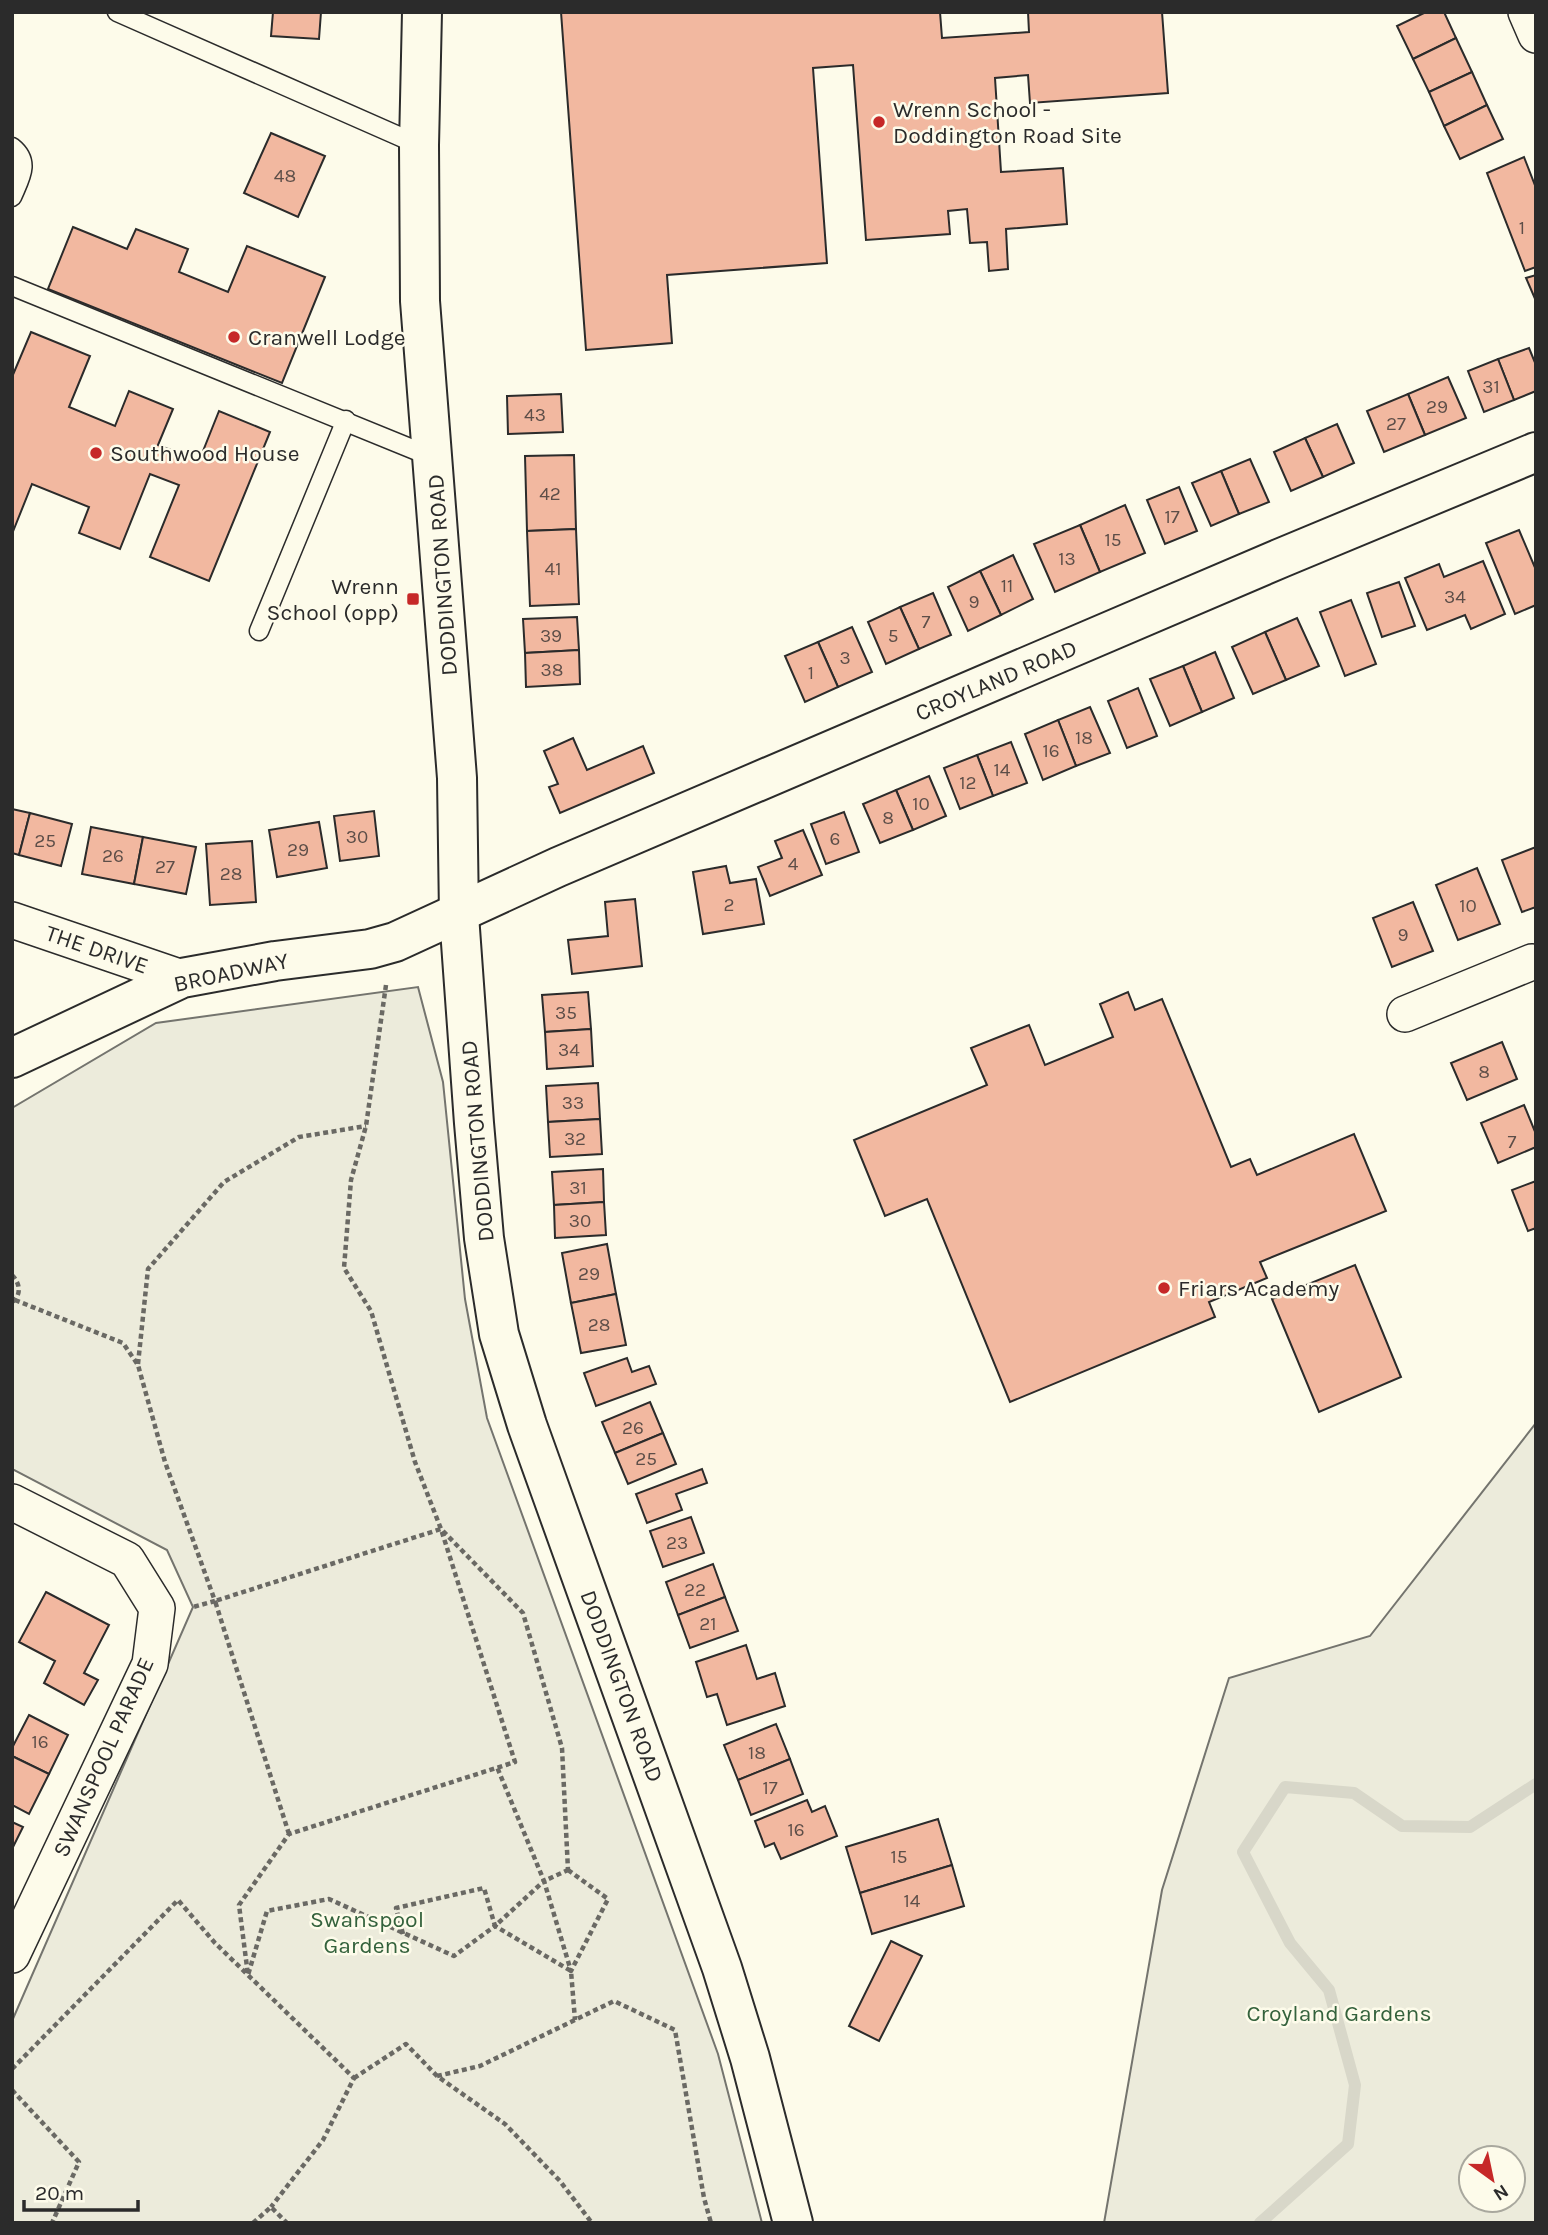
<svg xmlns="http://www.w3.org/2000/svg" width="1548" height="2235" viewBox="0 0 1548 2235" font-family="Karla,sans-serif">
	<rect width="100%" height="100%" fill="#fdfbea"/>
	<g fill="#ecebdb" stroke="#74746e" stroke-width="2" fill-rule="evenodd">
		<polygon points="418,987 443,1082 465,1299 487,1418 718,2054 762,2223 12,2223 12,2021 193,1607 167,1550 12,1469 12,1108 156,1023"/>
		<path d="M1536,1423V2223H1104L1162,1890L1229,1678L1370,1636ZM1471,2158H1513V2200H1471Z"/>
	</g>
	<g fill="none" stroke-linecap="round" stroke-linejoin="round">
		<polyline stroke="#d8d7c9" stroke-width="12" points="1260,2223 1348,2144 1355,2085 1329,1990 1290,1943 1243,1852 1285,1787 1354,1793 1402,1826 1470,1827 1536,1784"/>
	</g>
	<g fill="#f2b8a0" stroke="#2b2b2b" stroke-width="2">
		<polygon points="273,12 321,12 319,39 271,36"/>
		<polygon points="561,12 940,12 942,38 1029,32 1028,12 1162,12 1168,93 1030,103 1028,75 995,78 1001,172 1063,168 1067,224 1006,229 1008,269 989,271 987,242 970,243 967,209 948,211 950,234 866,240 853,65 813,68 827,263 667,275 672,343 586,350"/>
		<polygon points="1426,12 1444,12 1456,38 1413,59 1397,26"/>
		<polygon points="1456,38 1472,72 1429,92 1413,59"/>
		<polygon points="1472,72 1487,105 1444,126 1429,92"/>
		<polygon points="1487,105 1503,139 1460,159 1444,126"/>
		<polygon points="271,133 325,156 298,217 244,193"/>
		<polygon points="1524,157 1536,188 1536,267 1525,271 1487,173"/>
		<polygon points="73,227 127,249 136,229 188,249 179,272 228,292 247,246 325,277 282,383 48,289"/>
		<polygon points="1536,275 1536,301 1526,278"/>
		<polygon points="31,332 90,356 69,407 115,426 129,391 173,409 158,445 199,461 219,411 270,432 209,581 150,557 179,485 150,474 120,549 79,533 89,507 32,484 12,534 12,377"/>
		<polygon points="1529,348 1536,365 1536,391 1514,400 1498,359"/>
		<polygon points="1498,359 1514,400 1484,412 1468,371"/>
		<polygon points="1448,377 1466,418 1425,435 1408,394"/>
		<polygon points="561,394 563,432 508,434 507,396"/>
		<polygon points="1408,394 1425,435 1384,452 1367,411"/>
		<polygon points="1337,424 1354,463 1323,477 1305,438"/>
		<polygon points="1305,438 1323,477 1291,491 1274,452"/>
		<polygon points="574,455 576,529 527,531 525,456"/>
		<polygon points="1250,459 1269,502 1239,514 1221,471"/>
		<polygon points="1221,471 1239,514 1211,526 1192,483"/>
		<polygon points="1179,487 1197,531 1165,544 1147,500"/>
		<polygon points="1125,505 1145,553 1100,572 1080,525"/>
		<polygon points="1080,525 1100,572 1055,592 1034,544"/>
		<polygon points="576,529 579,604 530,606 527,531"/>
		<polygon points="1519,530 1536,570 1536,605 1515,614 1486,543"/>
		<polygon points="1013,555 1033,599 1001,615 980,571"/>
		<polygon points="1483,561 1505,614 1471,629 1465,615 1427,630 1405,578 1439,564 1444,577"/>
		<polygon points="980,571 1001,615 968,631 948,587"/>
		<polygon points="1399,582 1415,626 1382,637 1367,593"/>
		<polygon points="933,593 951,635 919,649 900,607"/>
		<polygon points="1351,600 1376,664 1345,676 1320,612"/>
		<polygon points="900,607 919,649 886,664 868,622"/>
		<polygon points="577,617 579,650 525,653 523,619"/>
		<polygon points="1297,618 1319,666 1286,680 1265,632"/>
		<polygon points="852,627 872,672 838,687 818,642"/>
		<polygon points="1265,632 1286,680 1253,694 1232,647"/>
		<polygon points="818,642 838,687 805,702 785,656"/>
		<polygon points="579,650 580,684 526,687 525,653"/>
		<polygon points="1215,652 1234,698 1202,712 1183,666"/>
		<polygon points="1183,666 1202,712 1170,726 1150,679"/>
		<polygon points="1138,688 1157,736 1127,748 1108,701"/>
		<polygon points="1090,707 1110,753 1076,766 1058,720"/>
		<polygon points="1058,720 1076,766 1043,780 1025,734"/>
		<polygon points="573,738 587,770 643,746 654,773 560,813 549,787 558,784 544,751"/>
		<polygon points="1011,742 1027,783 993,796 977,755"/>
		<polygon points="977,755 993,796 960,809 944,768"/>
		<polygon points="929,776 946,816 913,830 896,790"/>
		<polygon points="896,790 913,830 880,843 863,804"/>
		<polygon points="12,809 30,813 19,855 12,853"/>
		<polygon points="374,811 379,856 340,861 334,816"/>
		<polygon points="844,812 859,852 826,864 811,824"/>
		<polygon points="30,813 72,824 61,866 19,855"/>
		<polygon points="319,822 327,868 277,877 269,830"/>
		<polygon points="91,827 143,837 134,884 82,874"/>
		<polygon points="803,830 822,875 770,896 758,867 782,858 775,841"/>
		<polygon points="143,837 196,847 186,894 134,884"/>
		<polygon points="252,841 256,902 210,905 206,844"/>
		<polygon points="1536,847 1536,907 1522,912 1502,860"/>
		<polygon points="726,866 730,883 756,879 764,924 703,934 693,872"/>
		<polygon points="1477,868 1500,924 1458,940 1436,885"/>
		<polygon points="635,899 642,966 572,974 568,940 608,936 605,902"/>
		<polygon points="1413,902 1433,951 1392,967 1373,918"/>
		<polygon points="588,992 591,1029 545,1032 542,995"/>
		<polygon points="1128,992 1135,1010 1162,999 1231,1167 1250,1159 1257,1175 1354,1134 1386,1211 1260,1262 1267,1278 1209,1302 1215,1317 1010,1402 927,1199 885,1216 854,1140 987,1085 971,1048 1029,1025 1045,1065 1113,1037 1100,1004"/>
		<polygon points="591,1029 593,1066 547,1069 545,1032"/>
		<polygon points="1502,1042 1517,1079 1467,1100 1451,1063"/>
		<polygon points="598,1083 600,1119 548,1122 546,1086"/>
		<polygon points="1524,1105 1536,1134 1536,1147 1498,1163 1481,1123"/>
		<polygon points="600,1119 602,1154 550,1157 548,1122"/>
		<polygon points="603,1169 604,1202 554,1205 552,1172"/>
		<polygon points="1536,1181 1536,1228 1528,1231 1512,1190"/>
		<polygon points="604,1202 606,1235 555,1238 554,1205"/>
		<polygon points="607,1244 616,1294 571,1303 562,1253"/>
		<polygon points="1355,1265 1401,1377 1319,1412 1272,1299"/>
		<polygon points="616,1294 626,1345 581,1353 571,1303"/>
		<polygon points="627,1358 632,1372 649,1366 656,1384 596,1406 584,1373"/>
		<polygon points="650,1402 663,1433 615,1453 602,1422"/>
		<polygon points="663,1433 676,1464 628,1484 615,1453"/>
		<polygon points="702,1469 707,1483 676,1494 682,1510 647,1523 636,1494"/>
		<polygon points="691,1517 704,1553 663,1567 650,1531"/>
		<polygon points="713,1564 725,1597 678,1615 666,1582"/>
		<polygon points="46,1592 109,1625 84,1673 98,1680 84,1705 44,1683 55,1661 19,1642"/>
		<polygon points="725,1597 738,1631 690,1648 678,1615"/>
		<polygon points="746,1645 757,1679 775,1673 785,1706 727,1725 717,1694 707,1697 696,1662"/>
		<polygon points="29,1715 68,1735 49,1774 12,1756 12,1748"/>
		<polygon points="776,1724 790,1759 738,1780 724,1745"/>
		<polygon points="12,1756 49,1774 29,1814 12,1805"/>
		<polygon points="790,1759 803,1794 751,1815 738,1780"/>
		<polygon points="807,1800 812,1812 825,1806 837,1836 781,1859 774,1843 765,1847 755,1821"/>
		<polygon points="938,1819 952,1865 860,1893 846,1847"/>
		<polygon points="12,1822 23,1827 12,1849"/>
		<polygon points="952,1865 964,1906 872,1934 860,1893"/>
		<polygon points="891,1941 922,1956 879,2041 849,2026"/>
	</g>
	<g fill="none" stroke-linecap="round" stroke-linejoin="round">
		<defs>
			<g id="service">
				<polyline points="117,12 419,145"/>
				<path d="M12,147C31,162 20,178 12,197"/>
				<polyline points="12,286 432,457"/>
				<polyline points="259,631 346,420"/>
			</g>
			<g id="minor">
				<polyline points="1526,12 1536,35"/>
				<polyline points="12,920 182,978"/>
				<polyline points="1405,1014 1532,962"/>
				<polyline points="12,1502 127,1560 157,1608 150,1664 12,1955"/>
			</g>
			<polyline id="tertiary" points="422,12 419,145 420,301 457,778 459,915 474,1123 484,1238 499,1334 527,1425 722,1968 750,2058 793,2223"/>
			<polyline id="secondary" points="12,1058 182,978 275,961 370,949 395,942 558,867 1281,558 1536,452"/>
		</defs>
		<use href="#service" stroke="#2b2b2b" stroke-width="21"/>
		<use href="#minor" stroke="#2b2b2b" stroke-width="38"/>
		<use href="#tertiary" stroke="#2b2b2b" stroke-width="42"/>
		<use href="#secondary" stroke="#2b2b2b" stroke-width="42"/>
		<g stroke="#6a6964" stroke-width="4.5" stroke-dasharray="5 3.5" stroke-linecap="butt">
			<polyline points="386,985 366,1126 351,1180 344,1268 371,1311 415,1462 441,1529 523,1613 562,1748 568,1870"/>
			<path d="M12,1275C20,1283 22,1295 12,1302"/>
			<polyline points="15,1300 123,1343 138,1365 165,1462 215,1601 193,1607"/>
			<polyline points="138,1364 148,1269 224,1182 299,1137 366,1126"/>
			<polyline points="289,1834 215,1601 441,1529 515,1762 289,1834 239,1905 248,1975 267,1911 329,1899 454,1956 495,1926 571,1971 575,2020"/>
			<polygon points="568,1870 608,1899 571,1971 544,1881"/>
			<polyline points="403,1934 396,1908 484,1888 495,1926 544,1881 497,1767"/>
			<polyline points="12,2069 178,1900 215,1943 354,2078 323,2140 271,2207"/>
			<polyline points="437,2076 480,2066 614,2001 675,2030 704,2198 711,2223"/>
			<polyline points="354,2078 406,2044 437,2076 505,2124 560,2181 592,2223"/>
			<polyline points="12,2090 79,2162 52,2223"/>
			<polyline points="253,2223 271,2207 287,2223"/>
		</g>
		<use href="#service" stroke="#fdfbea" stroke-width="18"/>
		<use href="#minor" stroke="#fdfbea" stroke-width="35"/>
		<use href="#tertiary" stroke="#fdfbea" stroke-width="38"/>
		<use href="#secondary" stroke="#fdfbea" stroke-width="38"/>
	</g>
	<g fill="#c62828" stroke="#fdfbea" stroke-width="2.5">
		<circle cx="879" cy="122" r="7"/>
		<circle cx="234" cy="337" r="7"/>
		<circle cx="96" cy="453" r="7"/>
		<rect x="406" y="592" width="14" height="14" rx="3.5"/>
		<circle cx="1164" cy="1288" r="7"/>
	</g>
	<g text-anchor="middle" stroke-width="5" stroke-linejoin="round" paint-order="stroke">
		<g font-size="19" fill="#5d4e48">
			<text x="285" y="182">48</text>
			<text x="1522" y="234">1</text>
			<text x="1491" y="393">31</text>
			<text x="1437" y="413">29</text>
			<text x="535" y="421">43</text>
			<text x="1396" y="430">27</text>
			<text x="550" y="500">42</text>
			<text x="1172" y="523">17</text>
			<text x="1113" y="546">15</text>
			<text x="1067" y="565">13</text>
			<text x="553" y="575">41</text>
			<text x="1007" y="592">11</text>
			<text x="1455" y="603">34</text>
			<text x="974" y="608">9</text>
			<text x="926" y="628">7</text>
			<text x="551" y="642">39</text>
			<text x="893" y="642">5</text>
			<text x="845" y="664">3</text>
			<text x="552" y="676">38</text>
			<text x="811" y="679">1</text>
			<text x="1084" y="744">18</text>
			<text x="1051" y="757">16</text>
			<text x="1002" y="776">14</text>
			<text x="968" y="789">12</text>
			<text x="921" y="810">10</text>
			<text x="888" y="824">8</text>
			<text x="357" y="843">30</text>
			<text x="835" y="845">6</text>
			<text x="45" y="847">25</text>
			<text x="298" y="856">29</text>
			<text x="113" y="862">26</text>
			<text x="793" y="870">4</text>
			<text x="165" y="873">27</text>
			<text x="231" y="880">28</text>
			<text x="729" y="911">2</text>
			<text x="1468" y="912">10</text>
			<text x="1403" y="941">9</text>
			<text x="566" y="1019">35</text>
			<text x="569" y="1056">34</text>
			<text x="1484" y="1078">8</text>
			<text x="573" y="1109">33</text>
			<text x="575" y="1145">32</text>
			<text x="1512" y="1148">7</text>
			<text x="578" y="1194">31</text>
			<text x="580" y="1227">30</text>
			<text x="589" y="1280">29</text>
			<text x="599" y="1331">28</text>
			<text x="633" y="1434">26</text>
			<text x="646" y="1465">25</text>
			<text x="677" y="1549">23</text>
			<text x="695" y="1596">22</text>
			<text x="708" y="1630">21</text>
			<text x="40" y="1748">16</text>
			<text x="757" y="1759">18</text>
			<text x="770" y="1794">17</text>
			<text x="796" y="1836">16</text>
			<text x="899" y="1863">15</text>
			<text x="912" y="1907">14</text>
		</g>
		<g font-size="23" fill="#2b2b2b" stroke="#fdfbea" text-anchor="start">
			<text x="893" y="117">Wrenn School -<tspan x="893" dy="26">Doddington Road Site</tspan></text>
			<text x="248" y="345">Cranwell Lodge</text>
			<text x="110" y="461">Southwood House</text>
			<text x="399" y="594" text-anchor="end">Wrenn<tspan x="399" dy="26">School (opp)</tspan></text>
			<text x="1178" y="1296">Friars Academy</text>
		</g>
		<g font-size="23" fill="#2b2b2b" stroke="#fdfbea">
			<text transform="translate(442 575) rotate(-94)" y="8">DODDINGTON ROAD</text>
			<text transform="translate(996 680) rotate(-23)" y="8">CROYLAND ROAD</text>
			<text transform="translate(97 949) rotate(19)" y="8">THE DRIVE</text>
			<text transform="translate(231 972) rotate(-12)" y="8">BROADWAY</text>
			<text transform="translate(477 1141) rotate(-95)" y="8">DODDINGTON ROAD</text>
			<text transform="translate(622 1686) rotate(70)" y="8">DODDINGTON ROAD</text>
			<text transform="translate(103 1757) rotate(-66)" y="8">SWANSPOOL PARADE</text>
		</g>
		<g font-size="23" fill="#34623c" stroke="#fdfbea">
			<text x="367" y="1927">Swanspool<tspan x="367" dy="26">Gardens</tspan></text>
			<text x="1339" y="2021">Croyland Gardens</text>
		</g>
	</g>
	<rect width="1548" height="2235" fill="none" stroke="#2b2b2b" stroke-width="28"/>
	<g transform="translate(1492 2179) rotate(147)"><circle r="33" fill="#fdfbea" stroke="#a9a89e" stroke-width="2"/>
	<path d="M0-5L12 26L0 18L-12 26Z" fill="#c62828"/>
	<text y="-10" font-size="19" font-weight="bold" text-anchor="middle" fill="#2b2b2b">N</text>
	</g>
	<path d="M24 2200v10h114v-10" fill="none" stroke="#2b2b2b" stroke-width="3.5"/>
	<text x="35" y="2200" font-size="21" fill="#2b2b2b" stroke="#fdfbea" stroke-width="5" paint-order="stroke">20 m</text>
</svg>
